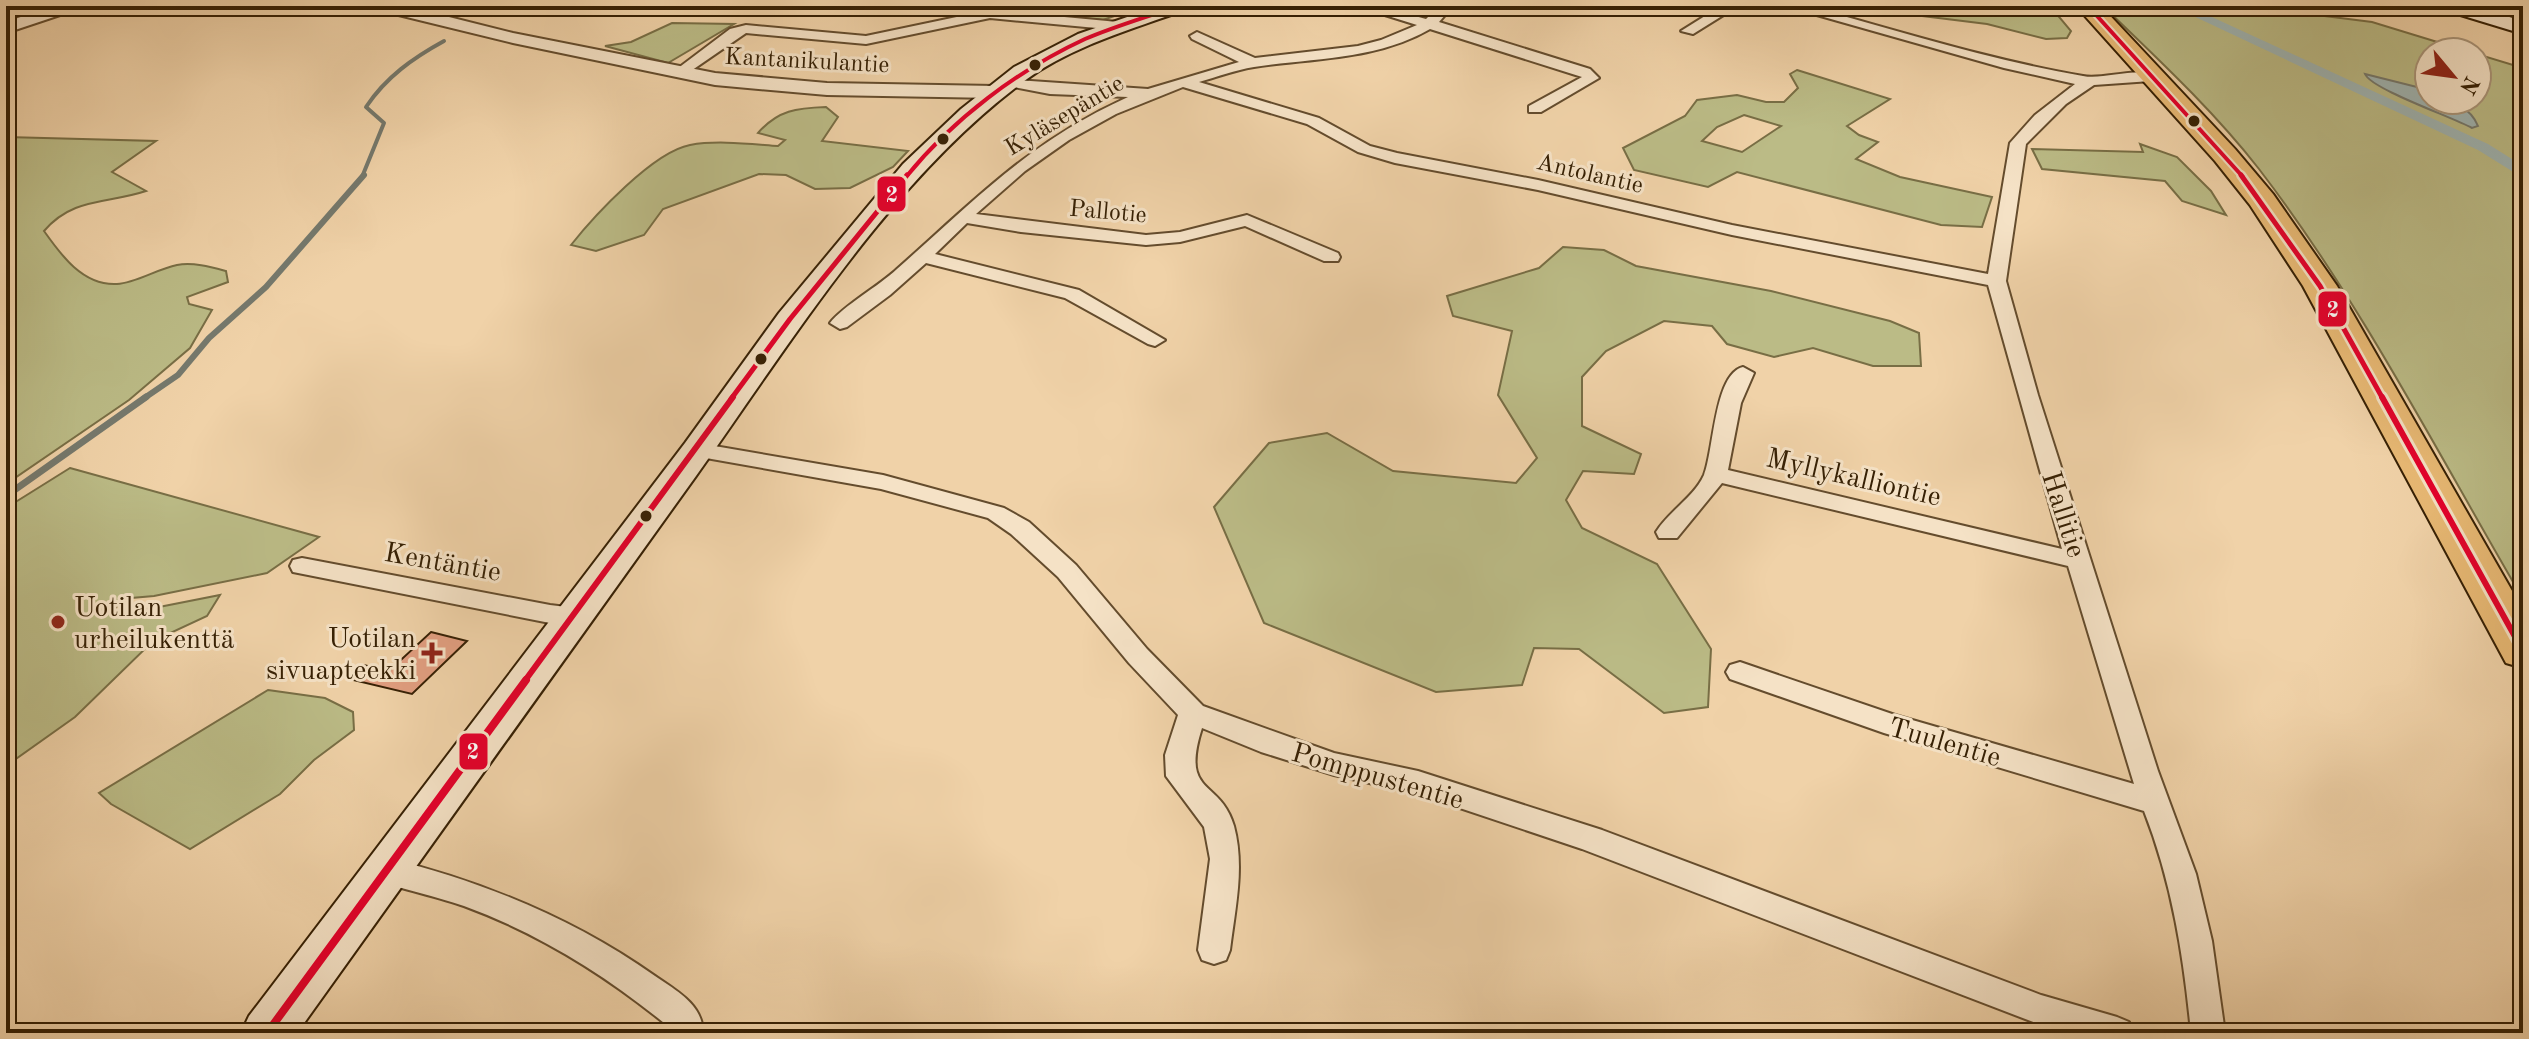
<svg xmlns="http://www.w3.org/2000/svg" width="2529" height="1039" viewBox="0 0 2529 1039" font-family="'Old Standard TT',serif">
	<rect width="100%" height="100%" fill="#f0d2a8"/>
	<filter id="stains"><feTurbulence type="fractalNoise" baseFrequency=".0025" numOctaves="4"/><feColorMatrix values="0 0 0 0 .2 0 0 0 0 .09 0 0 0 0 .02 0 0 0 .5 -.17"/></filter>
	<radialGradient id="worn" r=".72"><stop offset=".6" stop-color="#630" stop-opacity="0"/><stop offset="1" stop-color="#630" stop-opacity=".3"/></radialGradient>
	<g fill="#bbbb86" stroke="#786e45" stroke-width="2" fill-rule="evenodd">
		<polygon points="1086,6 1143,6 1103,20 1071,17"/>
		<polygon points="1884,6 2050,6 2071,31 2067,38 2046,39 1987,24 1890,12"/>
		<path d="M2103,6H2173L2195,16L2204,13L2190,6H2283L2293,12L2372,22L2470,52H2429V100H2477V54L2523,68V599C2438,454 2361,302 2259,169C2213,110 2157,58 2103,6Z"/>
		<polygon points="672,23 734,24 668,63 605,46 631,42"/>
		<path d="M1797,70L1890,99L1847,126L1859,135L1878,142L1856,159L1900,177L1992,197L1982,227L1941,225L1737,172L1708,187L1634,170L1623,148L1685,116L1697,100L1737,95L1766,102H1784L1798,88L1790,74ZM1744,115L1781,126L1742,152L1702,141L1717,127Z"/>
		<path d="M826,107L838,117L822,141L908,151L893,167L850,188L815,189L786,175L759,174L663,209L644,235L596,251L571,245C594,216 653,152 690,145C717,140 750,144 778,146L785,140L758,133C778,110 797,108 826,107Z"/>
		<path d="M6,137L156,141L112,172L146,191C107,204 73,197 44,231C61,255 83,286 117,284C136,283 157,269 177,265C193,262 211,267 226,271L228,282L187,297L189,304L212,310L190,348L129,400L6,484Z"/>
		<polygon points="2140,144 2177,157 2211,191 2226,215 2182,201 2165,181 2042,169 2032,149 2143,152"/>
		<polygon points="1563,247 1604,250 1636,266 1771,291 1890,321 1919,333 1921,366 1873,366 1813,348 1774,357 1727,344 1712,326 1664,321 1606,351 1582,377 1582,426 1641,454 1634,474 1583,471 1566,500 1582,528 1657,564 1711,649 1708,707 1664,713 1579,649 1534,648 1522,685 1436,692 1264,623 1214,507 1269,443 1327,433 1393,471 1516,483 1537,458 1498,395 1512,331 1453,316 1447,296 1539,268"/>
		<polygon points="70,468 319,537 267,573 154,596 120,599 114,612 154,608 220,595 207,616 153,641 75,717 6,766 6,508"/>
		<polygon points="268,690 325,698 353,712 354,730 314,760 280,794 190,849 111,804 99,793"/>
	</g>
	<path fill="#9fb5b3" stroke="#75796d" stroke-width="2" d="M2365,74L2429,90V100C2450,100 2470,106 2478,126L2472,128C2452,117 2371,89 2365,74Z"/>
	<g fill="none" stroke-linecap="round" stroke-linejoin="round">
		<path stroke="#75796d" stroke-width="4" d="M362,177L384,123L366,107C386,77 413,58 444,41"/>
		<polyline stroke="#75796d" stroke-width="6" points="143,399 178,375 209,338 266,287 364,175"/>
		<polyline stroke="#75796d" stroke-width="7" points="6,496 146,397"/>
		<polygon fill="#9fb5b3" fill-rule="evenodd" points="2172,6 2188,6 2488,144 2523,166 2523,178 2478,150"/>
	</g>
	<polygon fill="#e29f81" stroke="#362004" stroke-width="2" points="431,632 467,641 412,694 349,679 364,665 389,671"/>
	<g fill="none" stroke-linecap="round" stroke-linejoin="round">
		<defs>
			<g id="minor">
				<polygon points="422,6 441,6 420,17 410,17 410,11"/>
				<path d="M1356,6H1378L1426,19L1439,6H1453L1439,22L1590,69L1599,78L1541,112H1529V106L1582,77L1430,29C1377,60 1313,58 1254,67C1235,70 1217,77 1199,82L1319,118L1370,146L1397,153L1538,180L1732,225L1988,274L2010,143L2035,115L2075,84L2004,68L1785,6H1807C1899,31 1990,60 2083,76C2102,80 2131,68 2156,74V80L2151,81L2094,85L2066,104L2026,144L2006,281L2038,395L2158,771L2196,874L2212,941L2225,1033H2191C2184,958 2172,882 2144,811L1884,733L1730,679L1726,672L1730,665L1740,662L1895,715L2134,784L2068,566L1722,483L1677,538H1659L1656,532C1669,511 1694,497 1704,475C1714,451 1714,374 1743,367L1754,373L1741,403L1728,470L2062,549L1988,285L1732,235L1538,190L1395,163L1358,152L1307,124L1183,87L1116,114L1069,140L1025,171L976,214L1146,235L1180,232L1247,215L1338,253L1340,257L1338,261H1324L1245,226L1180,242L1146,245L1021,232L967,223L935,254L1079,290L1165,340L1155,346L1148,344L1065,298L926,263L890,295L847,327L840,329L830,323C843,306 879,286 897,269C976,199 1029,142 1128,97L1050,94L1003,85V79L1148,89L1239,62L1192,39L1190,36L1197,32L1255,58L1358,46L1381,40L1417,25Z"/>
				<polygon points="1721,6 1738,6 1693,34 1681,31"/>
				<polygon points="990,10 1118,22 1125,26 1118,30 990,18 866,44 746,33 685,75 680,76 673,72 730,29 746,25 866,36"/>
				<path d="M697,443L883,475L1004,508L1029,522L1076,565L1147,649L1203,706L1334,753L1418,771L1602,830L2041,995L2117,1017L2129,1022L2134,1033H2065L2041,1025L1582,849L1418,794L1334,775L1261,752L1202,728C1180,797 1220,778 1234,826C1245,867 1235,909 1230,950L1226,960L1214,964L1202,960L1198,950L1210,859L1204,827L1166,776L1165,755L1178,715L1129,663L1058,577L1011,534L988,518L881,489L689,455L686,450L689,445Z"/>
				<polygon points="302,558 550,605 583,609 587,615 583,621 550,623 293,572 290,566 293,560"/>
				<path d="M387,858C484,882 573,918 655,976C677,991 703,1005 703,1033H669V1027C607,976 540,934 464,906C435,896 405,890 376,880L371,871L376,862Z"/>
			</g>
			<g id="tertiary">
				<polygon points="53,6 77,6 75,10 6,33 6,22"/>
				<polygon points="376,6 405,6 513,33 715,73 827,83 995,86 1005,92 995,98 827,95 715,85 513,43 378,10"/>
			</g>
			<g id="secondary">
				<path d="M1159,6H1188L1185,10C1132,29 1073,46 1027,79C892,178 792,341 696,476C563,661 430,847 297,1033H241L249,1016L685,443L779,313L903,164L961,109L1014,67L1078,34Z"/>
				<polygon points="2441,6 2472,6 2523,21 2523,34 2444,10"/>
			</g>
			<polygon id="trunk" points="2076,6 2101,6 2235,149 2273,194 2337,286 2523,610 2523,668 2506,663 2303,286 2250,205 2215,161"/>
		</defs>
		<use href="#minor" stroke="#644c2d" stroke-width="4"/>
		<use href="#tertiary" stroke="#644c2d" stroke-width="4"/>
		<use href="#secondary" stroke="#362004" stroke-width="4"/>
		<use href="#trunk" stroke="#362004" stroke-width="4"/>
		<use href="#minor" fill="#f5e2c6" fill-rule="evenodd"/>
		<use href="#tertiary" fill="#f5e2c6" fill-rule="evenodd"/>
		<use href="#secondary" fill="#f5e2c6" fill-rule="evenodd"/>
		<use href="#trunk" fill="#e8b974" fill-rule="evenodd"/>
		<defs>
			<g id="bus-1-far3">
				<polyline points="2088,6 2243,177"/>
				<path d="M906,177C953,119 1018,70 1085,39C1115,26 1147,17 1178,6"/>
			</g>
			<g id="bus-1-far2">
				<polyline points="2241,175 2320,286 2383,399"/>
				<polyline points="731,399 790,319 907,175"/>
			</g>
			<g id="bus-1-far1">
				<polyline points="2382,397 2523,651"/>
				<polyline points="524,682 733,397"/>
			</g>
			<polyline id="bus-1" points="267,1033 526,680"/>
		</defs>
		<use href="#bus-1-far3" stroke="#f5e2c6" stroke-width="8"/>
		<use href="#bus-1-far2" stroke="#f5e2c6" stroke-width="10"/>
		<use href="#bus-1-far1" stroke="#f5e2c6" stroke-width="12"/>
		<use href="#bus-1" stroke="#f5e2c6" stroke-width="14"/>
		<use href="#bus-1-far3" stroke="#e4002b" stroke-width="4"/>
		<use href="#bus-1-far2" stroke="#e4002b" stroke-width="5"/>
		<use href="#bus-1-far1" stroke="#e4002b" stroke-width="6"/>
		<use href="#bus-1" stroke="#e4002b" stroke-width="8"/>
	</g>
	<g fill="#362004" stroke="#f5e2c6" stroke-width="3">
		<circle cx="1035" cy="65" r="7"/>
		<circle cx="2194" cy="121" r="7"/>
		<circle cx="943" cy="139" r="7"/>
		<circle cx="761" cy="359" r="7"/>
		<circle cx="646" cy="516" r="7"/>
	</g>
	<g fill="#8f2418" stroke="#f5e2c6" stroke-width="3">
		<circle cx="58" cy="622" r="8"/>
		<path d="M428 641h8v8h8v8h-8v8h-8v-8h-8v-8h8z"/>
	</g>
	<g text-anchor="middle" stroke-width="6" stroke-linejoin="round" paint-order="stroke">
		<g font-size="24" fill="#362004" stroke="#f5e2c6">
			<text transform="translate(807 60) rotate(3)" y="8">Kantanikulantie</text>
			<text transform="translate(1064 115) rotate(-31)" y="8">Kyläsepäntie</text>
			<text transform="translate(1590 173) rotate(13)" y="8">Antolantie</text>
			<text transform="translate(1108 211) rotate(5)" y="8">Pallotie</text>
		</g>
		<g font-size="28" fill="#362004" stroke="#f5e2c6">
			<text transform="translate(1854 476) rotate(13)" y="10">Myllykalliontie</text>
			<text transform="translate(2065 514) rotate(72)" y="10">Hallitie</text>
			<text transform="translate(443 561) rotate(10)" y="10">Kentäntie</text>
			<text transform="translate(1945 741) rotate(16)" y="10">Tuulentie</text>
			<text transform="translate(1378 775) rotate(16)" y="10">Pomppustentie</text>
		</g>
		<g font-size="28" fill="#362004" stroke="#f5e2c6" text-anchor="start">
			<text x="74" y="616">Uotilan<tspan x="74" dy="32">urheilukenttä</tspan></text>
			<text x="416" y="647" text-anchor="end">Uotilan<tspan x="416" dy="32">sivuapteekki</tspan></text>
		</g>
	</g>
	<g stroke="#f5e2c6" stroke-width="3">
		<rect x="876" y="175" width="31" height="38" rx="8" fill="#e4002b"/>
		<rect x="2317" y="290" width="31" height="38" rx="8" fill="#e4002b"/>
		<rect x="458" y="732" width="31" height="39" rx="8" fill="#e4002b"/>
	</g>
	<g font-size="22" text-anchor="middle" font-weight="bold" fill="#fff">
		<text x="892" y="202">2</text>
		<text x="2333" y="317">2</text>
		<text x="473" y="759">2</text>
	</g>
	<rect width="2529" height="1039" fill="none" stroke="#f0d2a8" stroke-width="32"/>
	<rect x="8" y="8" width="2513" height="1023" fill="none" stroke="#362004" stroke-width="4"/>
	<rect x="16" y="16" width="2497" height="1007" fill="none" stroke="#362004" stroke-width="2"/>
	<g transform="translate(2453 76) rotate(119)"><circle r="38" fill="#f5e2c6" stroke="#a99478" stroke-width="2"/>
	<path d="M0-6L14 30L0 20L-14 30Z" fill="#8f2418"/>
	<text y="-12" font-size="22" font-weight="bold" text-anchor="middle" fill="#362004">N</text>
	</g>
	<rect width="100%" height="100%" filter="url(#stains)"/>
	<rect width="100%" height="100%" fill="url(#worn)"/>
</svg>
